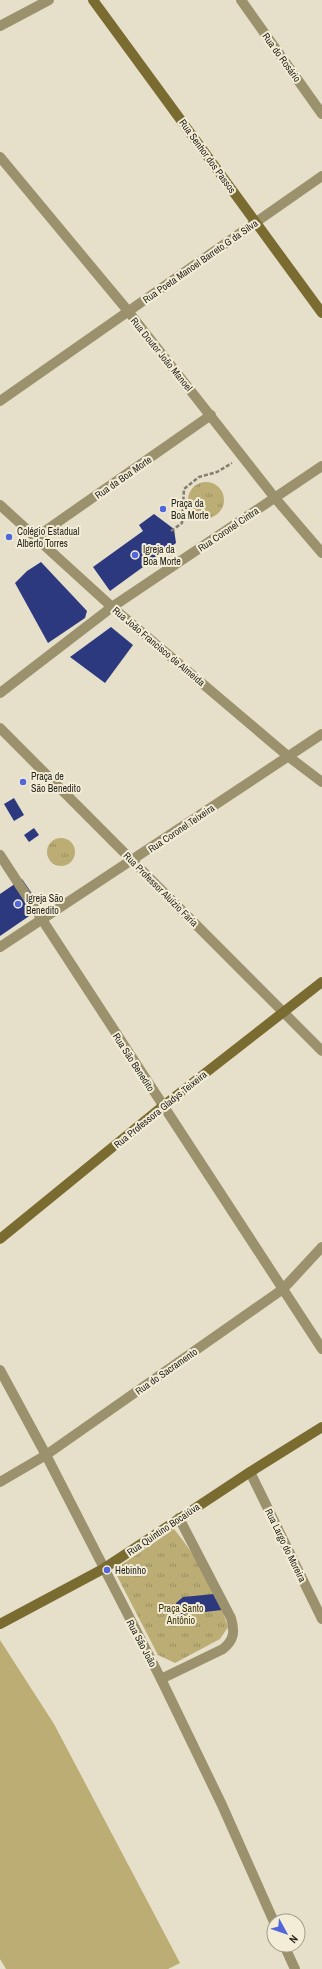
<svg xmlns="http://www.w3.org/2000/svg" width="322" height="1969" viewBox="0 0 322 1969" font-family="'Archivo Narrow',sans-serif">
	<defs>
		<pattern id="grass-tufts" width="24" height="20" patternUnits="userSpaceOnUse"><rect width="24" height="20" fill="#bcad75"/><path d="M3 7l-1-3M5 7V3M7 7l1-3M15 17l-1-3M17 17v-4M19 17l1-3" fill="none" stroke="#998d5f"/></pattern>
	</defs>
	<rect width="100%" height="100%" fill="#e6e0ca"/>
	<g fill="url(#grass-tufts)">
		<circle cx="206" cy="500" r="18"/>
		<circle cx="61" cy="852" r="14"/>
		<path d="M174,1529C197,1557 217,1593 228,1627L220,1639L175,1663L158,1655L114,1570Z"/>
	</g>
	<polygon fill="#bcad75" points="0,1640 54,1724 180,1963 168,1969 6,1969 0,1959"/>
	<g fill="#2d397f">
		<polygon points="154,514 174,529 176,543 110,591 93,567 143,531 139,525"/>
		<polygon points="41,562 87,611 85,618 48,643 15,583 27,571"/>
		<polygon points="111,627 133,645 105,683 70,657"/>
		<polygon points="14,798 24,815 14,821 4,804"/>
		<polygon points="34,828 39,835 29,842 24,835"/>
		<polygon points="22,879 35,898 38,910 0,936 0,894"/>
		<polygon points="214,1594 222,1610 178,1615 176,1603 183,1597"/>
	</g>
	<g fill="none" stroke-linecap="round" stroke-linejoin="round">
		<polyline stroke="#827e70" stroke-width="2.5" stroke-dasharray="4 2" stroke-linecap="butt" points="171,531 182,523 184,489 199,477 217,472 232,463"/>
		<g stroke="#9b916c" stroke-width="10">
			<polyline points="241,0 322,114"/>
			<polyline points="0,26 49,0"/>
			<polyline points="0,157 128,311 275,498 322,553"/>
			<polyline points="0,401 322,176"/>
			<polyline points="0,505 112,607 289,757 322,782"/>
			<polyline points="35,538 211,415"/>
			<polyline points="0,693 112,607 322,466"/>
			<polyline points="0,728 322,1051"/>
			<polyline points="0,855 322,1349"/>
			<polyline points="0,947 322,734"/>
			<polyline points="0,1370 46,1455 161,1679 222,1805 274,1922"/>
			<polyline points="250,1472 322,1619"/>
			<polyline points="0,1482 46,1455 283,1289 322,1247"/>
			<path d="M161,1679L223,1649C234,1640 235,1632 231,1618L179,1518"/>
			<polyline points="284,1945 295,1969"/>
		</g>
		<g stroke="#7a6b31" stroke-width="10">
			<polyline points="93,0 322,313"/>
			<polyline points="0,1239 163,1106 322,982"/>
			<polyline points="0,1624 103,1569 250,1472 322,1427"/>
		</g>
	</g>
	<g fill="#5166db" stroke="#f3edd7" stroke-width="1.5">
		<circle cx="163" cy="509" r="4"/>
		<circle cx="9" cy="537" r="4"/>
		<circle cx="135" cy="555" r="4"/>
		<circle cx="23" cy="782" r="4"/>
		<circle cx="18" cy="904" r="4"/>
		<circle cx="107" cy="1570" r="4"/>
	</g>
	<g text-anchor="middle" stroke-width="4" stroke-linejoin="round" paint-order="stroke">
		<g font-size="10" fill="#29271f" stroke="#f3edd7">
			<text transform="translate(282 57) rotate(54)" y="4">Rua do Rosário</text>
			<text transform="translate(208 156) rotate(54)" y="4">Rua Senhor dos Passos</text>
			<text transform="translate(200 261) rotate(-35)" y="4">Rua Poeta Manoel Barreto G da Silva</text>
			<text transform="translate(162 354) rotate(51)" y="4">Rua Doutor João Manoel</text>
			<text transform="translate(123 477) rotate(-35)" y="4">Rua da Boa Morte</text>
			<text transform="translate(228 529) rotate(-34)" y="4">Rua Coronel Cintra</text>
			<text transform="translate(159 646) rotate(40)" y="4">Rua João Francisco de Almeida</text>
			<text transform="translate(181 828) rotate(-34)" y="4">Rua Coronel Teixeira</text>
			<text transform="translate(161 889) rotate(45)" y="4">Rua Professor Aluízio Faria</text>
			<text transform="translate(134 1062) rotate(57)" y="4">Rua São Benedito</text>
			<text transform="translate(160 1109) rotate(-39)" y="4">Rua Professora Gladys Teixeira</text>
			<text transform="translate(166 1371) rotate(-35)" y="4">Rua do Sacramento</text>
			<text transform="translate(163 1529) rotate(-34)" y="4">Rua Quintino Bocaiúva</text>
			<text transform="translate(286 1545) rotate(64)" y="4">Rua Largo do Moreira</text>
			<text transform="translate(142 1643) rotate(62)" y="4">Rua São João</text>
		</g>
		<g font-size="10" fill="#29271f" stroke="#f3edd7" text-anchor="start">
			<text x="171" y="507">Praça da<tspan x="171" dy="12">Boa Morte</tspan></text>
			<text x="17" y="535">Colégio Estadual<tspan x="17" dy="12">Alberto Torres</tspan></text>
			<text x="143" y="553">Igreja da<tspan x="143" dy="12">Boa Morte</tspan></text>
			<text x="31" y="780">Praça de<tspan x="31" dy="12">São Benedito</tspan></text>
			<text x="26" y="902">Igreja São<tspan x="26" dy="12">Benedito</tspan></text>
			<text x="115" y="1574">Hebinho</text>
		</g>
		<g font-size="10" fill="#3a3006" stroke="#f3edd7">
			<text x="181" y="1612">Praça Santo<tspan x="181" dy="12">Antônio</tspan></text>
		</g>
	</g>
	<g transform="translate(286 1933) rotate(130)"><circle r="19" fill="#f3edd7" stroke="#a29e8d"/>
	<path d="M0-3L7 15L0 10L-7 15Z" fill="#5166db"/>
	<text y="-6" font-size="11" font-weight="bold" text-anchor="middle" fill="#29271f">N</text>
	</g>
</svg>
